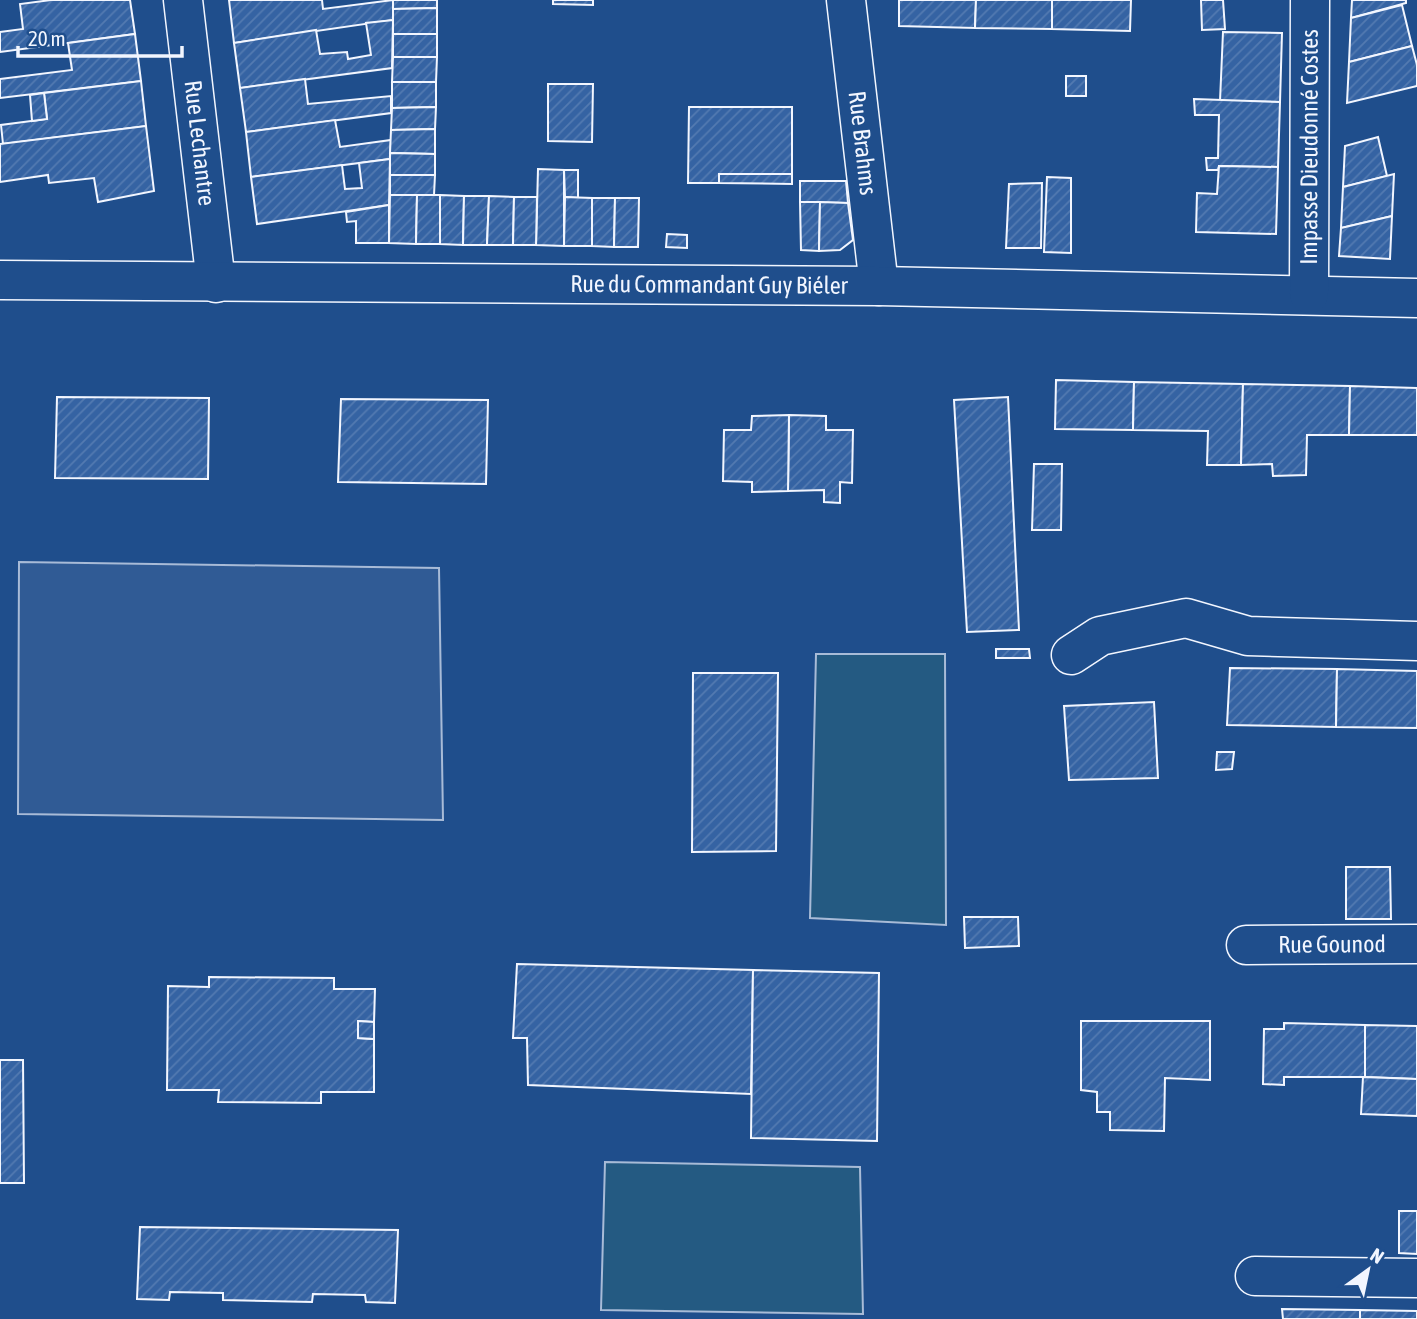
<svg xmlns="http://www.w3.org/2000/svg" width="1417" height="1319" viewBox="0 0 1417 1319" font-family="'Asap Condensed',sans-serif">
	<defs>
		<pattern id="building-hatch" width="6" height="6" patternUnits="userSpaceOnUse" patternTransform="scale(1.75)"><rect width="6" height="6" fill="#3563a3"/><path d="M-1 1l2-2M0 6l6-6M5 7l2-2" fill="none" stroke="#537ab1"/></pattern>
	</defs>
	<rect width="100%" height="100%" fill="#1f4e8c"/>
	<g fill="#245a82" stroke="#a8bbd7" stroke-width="2">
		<polygon points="816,654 945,654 946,925 810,918"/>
		<polygon points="605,1162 860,1167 863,1314 601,1310"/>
	</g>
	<polygon fill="#305b95" stroke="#a8bbd7" stroke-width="2" points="19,562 439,568 443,820 18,814"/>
	<g fill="url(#building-hatch)" stroke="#f2f6ff" stroke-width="2">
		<polygon points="51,0 130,0 135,34 0,52 0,32 23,29 20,4"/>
		<polygon points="229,0 322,0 323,9 393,0 393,20 234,43"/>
		<polygon points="393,0 437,0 437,8 393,9"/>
		<polygon points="553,0 593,0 593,5 553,4"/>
		<polygon points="899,0 976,0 975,28 899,26"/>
		<polygon points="976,0 1052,0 1052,29 975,28"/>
		<polygon points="1052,0 1131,0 1130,31 1052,29"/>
		<polygon points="1201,0 1223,0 1225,29 1202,30"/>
		<polygon points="1352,0 1406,0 1406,3 1351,18"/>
		<polygon points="1402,5 1412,46 1349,62 1351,18"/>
		<polygon points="437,8 437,34 393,34 393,9"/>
		<polygon points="393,20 392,68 240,88 234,43 316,30 320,54 347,52 348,59 371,55 366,23"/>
		<polygon points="1223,32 1282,33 1280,102 1220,101"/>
		<polygon points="135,34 141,81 0,98 0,79 72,70 68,43"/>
		<rect x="393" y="34" width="44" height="23"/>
		<polygon points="1412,46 1417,65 1417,86 1347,103 1349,62"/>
		<polygon points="393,57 437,57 436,82 392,82"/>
		<rect x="1066" y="76" width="20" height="20"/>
		<polygon points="305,79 308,104 391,96 391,113 246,132 240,88"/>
		<polygon points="141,81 146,126 3,144 1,125 47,119 44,93"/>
		<polygon points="392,82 436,82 436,107 392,108"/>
		<polygon points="548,84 593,84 592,142 548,141"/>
		<polygon points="44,93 47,119 32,121 30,95"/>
		<polygon points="1194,99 1280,102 1278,167 1219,166 1218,170 1207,170 1206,158 1218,158 1219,115 1195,115"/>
		<polygon points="436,107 435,129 391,130 392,108"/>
		<polygon points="689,107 792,107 792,174 719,174 719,183 688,183"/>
		<polygon points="335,120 340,147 391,140 390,159 251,177 246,132"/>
		<polygon points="146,126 154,191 98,202 94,178 49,183 48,175 0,182 0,144"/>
		<polygon points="435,129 435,154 390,153 391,130"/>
		<polygon points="1378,137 1387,176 1343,187 1345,146"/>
		<polygon points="390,153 435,154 435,175 390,175"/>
		<polygon points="390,159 389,205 257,224 251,177 342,165 345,189 362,188 359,163"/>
		<polygon points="1219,166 1278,167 1276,234 1196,232 1197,193 1217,194"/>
		<polygon points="538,169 564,170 564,246 536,245"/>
		<polygon points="564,170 578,170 578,198 565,197"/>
		<polygon points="719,174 792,174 792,184 719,183"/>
		<polygon points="1394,174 1392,216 1341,228 1343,187"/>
		<polygon points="390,175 435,175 434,195 390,195"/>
		<polygon points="1047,177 1071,178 1071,253 1044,252"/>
		<polygon points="800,181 846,181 848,203 800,202"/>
		<polygon points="1042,183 1041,248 1006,248 1009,184"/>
		<polygon points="390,195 417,195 416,244 389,243"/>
		<polygon points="417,195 440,195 440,244 416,244"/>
		<polygon points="440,195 464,196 463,245 440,244"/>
		<polygon points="464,196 489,196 487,245 463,245"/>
		<polygon points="489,196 514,197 513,245 487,245"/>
		<polygon points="514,197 537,197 536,245 513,245"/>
		<polygon points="565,197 592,198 592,246 564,246"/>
		<polygon points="592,198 615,198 614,247 592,246"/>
		<polygon points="615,198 639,198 638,247 614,247"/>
		<polygon points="800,202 820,202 819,251 801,250"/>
		<polygon points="820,202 848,203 853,240 840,250 819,251"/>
		<polygon points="389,205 389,243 356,243 356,221 347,222 346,212"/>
		<polygon points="1392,216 1390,259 1339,256 1341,228"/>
		<polygon points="667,234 687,235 687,248 666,247"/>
		<polygon points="1056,380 1134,382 1133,430 1055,429"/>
		<polygon points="1134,382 1243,384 1241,465 1207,465 1208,431 1133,430"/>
		<polygon points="1243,384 1350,386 1349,435 1307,435 1306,475 1273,476 1272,464 1241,465"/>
		<polygon points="1350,386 1417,388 1417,435 1349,435"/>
		<polygon points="57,397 209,398 208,479 55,478"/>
		<polygon points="1008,397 1019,630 967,632 954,400"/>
		<polygon points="341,399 488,400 486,484 338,482"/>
		<polygon points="789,415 826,416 826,430 853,430 852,483 840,482 840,503 824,502 824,490 788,491"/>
		<polygon points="789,415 788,491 752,492 752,482 723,481 724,430 751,430 752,416"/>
		<polygon points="1034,464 1062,464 1061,530 1032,530"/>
		<polygon points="996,649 1029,649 1030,658 996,658"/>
		<polygon points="1230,668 1337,669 1336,727 1227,725"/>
		<polygon points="1337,669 1417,671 1417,728 1336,727"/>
		<polygon points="693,673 778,673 776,851 692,852"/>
		<polygon points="1154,702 1158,778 1069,780 1064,706"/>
		<polygon points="1217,752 1234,752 1232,769 1216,770"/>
		<polygon points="1346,867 1390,867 1391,919 1346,919"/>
		<polygon points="964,917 1018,917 1019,946 965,948"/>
		<polygon points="517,964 753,970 751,1094 528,1085 527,1038 513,1038"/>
		<polygon points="753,970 879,973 877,1141 751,1138"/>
		<polygon points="209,977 334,978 334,989 375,989 374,1022 358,1021 358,1038 374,1039 374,1092 321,1092 321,1103 218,1102 219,1090 167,1090 168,986 209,987"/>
		<polygon points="358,1021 374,1022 374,1039 358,1038"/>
		<polygon points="1081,1021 1210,1021 1210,1080 1165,1078 1164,1131 1110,1130 1110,1112 1097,1112 1097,1092 1081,1090"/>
		<polygon points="1284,1023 1365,1025 1365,1077 1284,1077 1284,1085 1263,1084 1264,1029 1284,1029"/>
		<polygon points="1365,1025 1417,1026 1417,1079 1365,1077"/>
		<polygon points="0,1060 23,1060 24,1183 0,1183"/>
		<polygon points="1363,1077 1417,1079 1417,1116 1361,1114"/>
		<polygon points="1399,1211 1417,1211 1417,1254 1399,1253"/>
		<polygon points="140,1227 398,1230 395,1303 366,1302 365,1295 313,1294 312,1302 223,1300 223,1293 170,1292 169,1300 137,1299"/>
		<polygon points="1282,1309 1360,1310 1360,1319 1283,1319"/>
		<polygon points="1360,1310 1417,1311 1417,1319 1360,1319"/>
	</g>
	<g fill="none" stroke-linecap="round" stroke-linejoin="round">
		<defs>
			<g id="minor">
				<path id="s1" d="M183,0L216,283"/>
				<path id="s2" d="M846,0L879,286"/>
				<path id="s3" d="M0,280L879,286L1417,298"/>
				<path id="s4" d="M1309,294L1310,0"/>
				<polyline points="1071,655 1100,636 1186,618 1248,636 1417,641"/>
				<path id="s5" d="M1246,945L1417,944"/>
				<polyline points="1255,1276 1417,1278"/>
			</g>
		</defs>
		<use href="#minor" stroke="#f2f6ff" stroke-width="41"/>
		<use href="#minor" stroke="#1f4e8c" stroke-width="38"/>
	</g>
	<g text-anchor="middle" stroke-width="5" stroke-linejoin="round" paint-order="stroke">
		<g font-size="24" fill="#f2f6ff" stroke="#1f4e8c">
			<text dy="8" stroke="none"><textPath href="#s1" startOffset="144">Rue Lechantre</textPath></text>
			<text dy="8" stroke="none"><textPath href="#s2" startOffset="144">Rue Brahms</textPath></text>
			<text dy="8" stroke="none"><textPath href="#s4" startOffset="147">Impasse Dieudonné Costes</textPath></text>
			<text dy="8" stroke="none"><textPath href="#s3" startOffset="709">Rue du Commandant Guy Biéler</textPath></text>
			<text dy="8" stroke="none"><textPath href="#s5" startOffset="86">Rue Gounod</textPath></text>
		</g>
	</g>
	<g transform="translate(1368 1270) rotate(33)" stroke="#1f4e8c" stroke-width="5" paint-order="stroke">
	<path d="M0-5L12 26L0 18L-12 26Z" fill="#f2f6ff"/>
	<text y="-10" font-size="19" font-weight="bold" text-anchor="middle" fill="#f2f6ff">N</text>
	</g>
	<path d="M18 46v10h164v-10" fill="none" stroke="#f2f6ff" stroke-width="3.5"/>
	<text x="28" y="46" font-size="21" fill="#f2f6ff" stroke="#1f4e8c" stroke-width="5" paint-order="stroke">20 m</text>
</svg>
